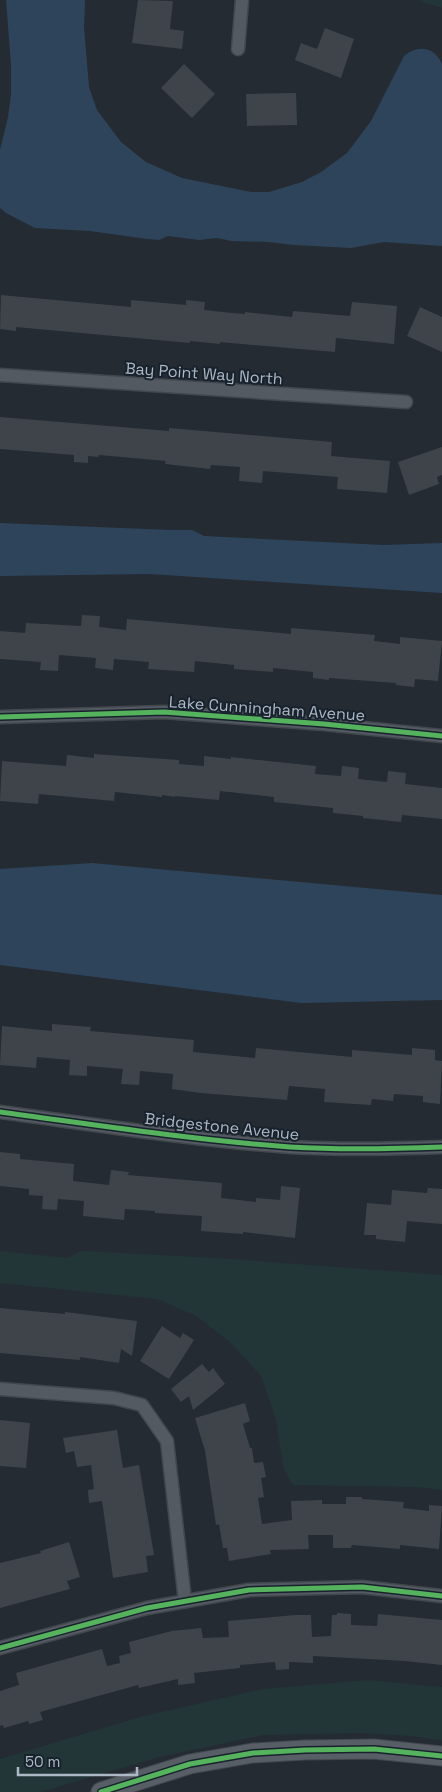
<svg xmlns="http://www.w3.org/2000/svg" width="442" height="1792" viewBox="0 0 442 1792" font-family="'Space Grotesk',sans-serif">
	<rect width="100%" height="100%" fill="#252b32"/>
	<g fill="#223638">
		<polygon points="420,0 442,0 442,8 422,2"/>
		<polygon points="0,1251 68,1258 82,1251 216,1258 442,1275 442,1490 418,1487 293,1485 284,1470 275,1416 261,1376 230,1342 196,1316 157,1299 0,1283"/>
		<polygon points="367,1680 442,1687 442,1740 411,1736 359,1733 263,1735 159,1757 41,1792 0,1792 0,1759 140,1717 263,1689"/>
	</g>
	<g fill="#2e445b">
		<path d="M6,0H85L84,27L89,87L97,110L121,142L146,162L182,178L251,192H269L302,182L321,172L347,153L371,121L404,56C418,45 434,46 442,64V246L384,242L351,248L294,245L268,242L231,241L217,238L199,240L168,236L159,240L147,239L90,231L35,228L6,213L0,208V150L8,117L11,94V65Z"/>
		<polygon points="0,523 170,530 192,530 204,536 383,545 442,543 442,593 150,574 0,576"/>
		<polygon points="92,863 442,895 442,1000 301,1003 0,965 0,869"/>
	</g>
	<g fill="#3f444b">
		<polygon points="138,0 173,1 170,29 184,31 182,49 132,43"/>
		<polygon points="325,28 354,39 341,78 295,60 301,43 317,49"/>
		<polygon points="184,64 215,94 192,118 161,88"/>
		<polygon points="296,93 297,125 247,126 246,94"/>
		<polygon points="1,295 131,307 131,300 186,305 186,300 205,302 204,310 232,313 245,314 245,312 292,317 293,311 350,316 352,302 397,306 394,344 336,338 335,352 220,342 220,344 190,341 190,343 16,327 16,331 0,329"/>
		<polygon points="420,307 442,317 442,352 407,336"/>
		<polygon points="0,417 169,431 169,428 332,442 331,456 390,461 387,493 337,489 338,477 263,471 262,483 239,481 240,467 211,465 210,469 165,464 166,461 99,455 98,457 88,456 88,463 74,462 74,455 0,449"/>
		<polygon points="442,447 442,475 437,477 439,484 409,495 398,462"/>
		<polygon points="82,615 100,616 99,627 126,630 127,619 291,634 291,628 375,635 374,641 400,644 400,637 442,641 438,681 415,679 414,687 396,685 396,683 329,678 329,680 313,678 313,672 273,668 273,672 234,669 234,665 195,661 194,672 148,669 149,662 114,659 113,670 95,668 96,658 59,655 58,671 40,670 41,662 0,659 0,631 25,633 26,623 81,626"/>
		<polygon points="94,754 179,760 179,764 204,766 204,756 231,759 231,757 316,766 315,774 341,776 342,766 359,768 358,779 387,782 388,771 406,773 405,784 442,788 442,819 402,815 401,822 363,818 363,816 333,813 333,808 274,802 274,797 220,791 219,800 175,796 175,797 162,795 162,797 115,792 114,801 39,794 38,804 0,801 2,761 66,766 67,755 94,758"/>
		<polygon points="52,1024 91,1027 90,1031 194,1040 193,1052 255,1058 256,1048 352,1057 352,1050 412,1055 412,1048 435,1050 435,1060 442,1061 440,1104 423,1102 423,1096 394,1094 393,1101 372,1099 371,1105 324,1102 325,1089 289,1086 287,1100 201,1093 172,1089 173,1074 140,1071 139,1085 121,1084 123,1069 87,1066 87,1076 69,1075 70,1060 37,1057 36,1068 0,1065 2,1026 52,1031"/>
		<polygon points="0,1152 20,1154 20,1159 74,1164 73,1181 109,1185 111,1170 129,1172 128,1175 222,1183 221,1198 256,1202 256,1198 280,1200 281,1186 300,1188 295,1238 243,1232 243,1234 201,1231 202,1216 155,1213 155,1211 125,1209 124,1220 83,1216 84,1201 58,1199 57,1210 42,1209 43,1196 29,1195 29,1189 0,1186"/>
		<polygon points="428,1188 442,1189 442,1224 407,1221 405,1242 376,1239 376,1235 364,1235 367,1203 391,1205 392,1190 427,1193"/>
		<polygon points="0,1308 65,1314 65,1312 137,1321 132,1356 121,1349 119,1363 80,1357 80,1360 0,1353"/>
		<polygon points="162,1326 180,1338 183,1333 194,1340 169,1379 140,1361"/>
		<polygon points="202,1364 209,1372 213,1368 225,1384 193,1410 189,1396 181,1402 171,1389"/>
		<polygon points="245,1403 250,1421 243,1424 250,1448 252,1448 254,1463 263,1462 266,1477 261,1478 264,1497 258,1498 262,1524 292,1520 291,1501 322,1500 322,1504 346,1504 346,1497 362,1497 362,1499 404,1502 403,1508 429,1511 429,1505 442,1506 439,1549 400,1545 400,1549 352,1545 351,1548 333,1548 333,1535 308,1535 309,1549 270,1550 271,1554 229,1561 227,1548 223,1548 219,1524 216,1525 205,1451 195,1418"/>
		<polygon points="0,1420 30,1423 26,1468 0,1466"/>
		<polygon points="117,1430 123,1468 139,1465 154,1555 146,1556 148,1572 113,1578 102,1501 89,1503 88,1490 94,1489 91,1465 77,1467 74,1451 66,1453 63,1438"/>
		<polygon points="69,1542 80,1577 67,1581 70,1589 0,1608 0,1563 41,1553 40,1551"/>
		<polygon points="337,1613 351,1614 351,1625 377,1626 378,1614 442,1620 442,1665 405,1661 313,1656 313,1663 289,1662 289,1669 276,1670 275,1662 240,1665 240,1668 194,1673 195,1683 178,1685 178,1679 139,1688 138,1685 40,1712 43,1720 29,1724 28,1721 4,1728 3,1725 0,1726 0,1691 19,1685 16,1673 102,1649 107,1666 120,1663 119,1656 131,1653 129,1642 172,1631 201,1628 203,1638 229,1637 228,1621 295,1615 311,1615 312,1637 331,1636 332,1615 337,1615"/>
	</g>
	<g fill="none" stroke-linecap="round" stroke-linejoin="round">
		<defs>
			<g id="minor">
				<polyline points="238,49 242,0"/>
				<polyline points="0,375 406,402"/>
				<polyline points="0,717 164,712 324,724 442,736"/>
				<path d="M0,1112C97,1125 193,1140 290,1147C341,1150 391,1149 442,1147"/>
				<polyline points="0,1389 114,1398 142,1405 167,1441 185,1601"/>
				<polyline points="0,1648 147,1608 249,1590 362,1587 442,1596"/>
			</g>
			<polyline id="secondary" points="101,1792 190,1764 253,1753 305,1750 374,1749 442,1756"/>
		</defs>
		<use href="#minor" stroke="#42474d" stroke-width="15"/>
		<use href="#secondary" stroke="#42474d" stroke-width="21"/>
		<use href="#minor" stroke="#545a62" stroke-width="12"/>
		<use href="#secondary" stroke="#585e66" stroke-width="19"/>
		<defs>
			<g id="cycleway">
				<polyline points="0,717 164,712 324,724 442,736"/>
				<path d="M0,1112C97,1125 193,1140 290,1147C341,1150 391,1149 442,1147"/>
				<polyline points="0,1648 147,1608 249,1590 362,1587 442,1596"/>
				<polyline points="101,1792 190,1764 253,1753 305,1750 374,1749 442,1756"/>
			</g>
		</defs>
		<use href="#cycleway" stroke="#18222d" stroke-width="8"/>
		<use href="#cycleway" stroke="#56b35d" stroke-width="5"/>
	</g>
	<g text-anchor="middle" stroke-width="4" stroke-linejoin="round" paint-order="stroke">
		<g font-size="16" fill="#adb8c6" stroke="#18222d">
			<text transform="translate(204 373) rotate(4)" y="6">Bay Point Way North</text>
			<text transform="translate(267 708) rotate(4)" y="6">Lake Cunningham Avenue</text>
			<text transform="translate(222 1126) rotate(6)" y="6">Bridgestone Avenue</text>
		</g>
	</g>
	<path d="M18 1767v8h119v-8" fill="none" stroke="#adb8c6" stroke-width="2.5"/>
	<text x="25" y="1767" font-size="15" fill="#adb8c6" stroke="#18222d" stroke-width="4" paint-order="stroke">50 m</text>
</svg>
